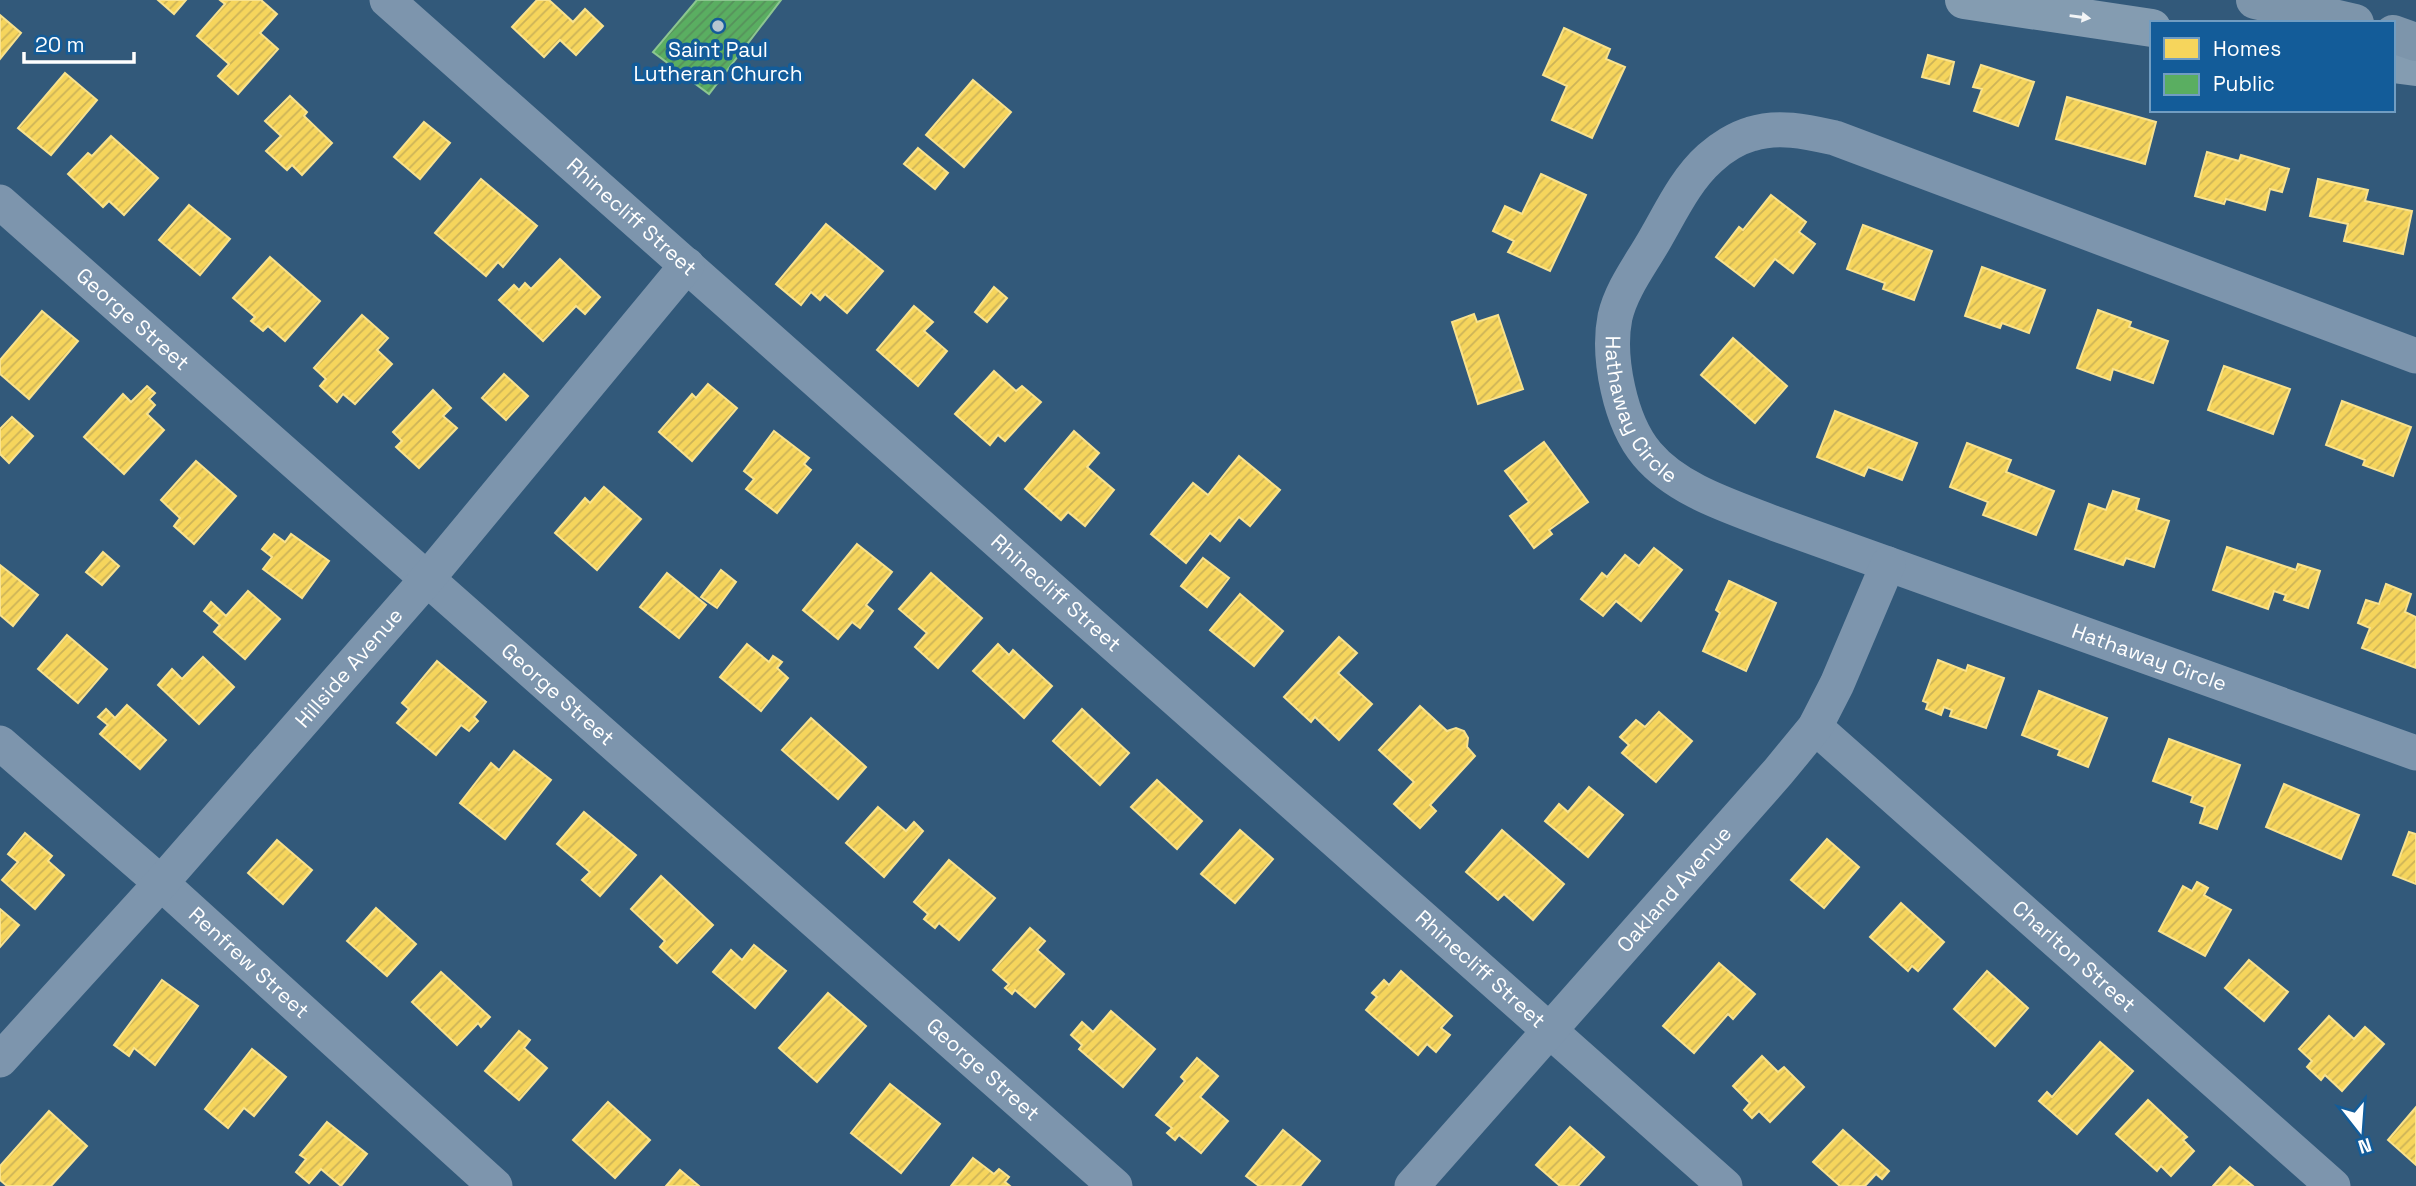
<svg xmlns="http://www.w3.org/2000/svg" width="2416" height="1186" viewBox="0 0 2416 1186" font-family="'Space Grotesk',sans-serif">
	<defs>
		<pattern id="homes-hatch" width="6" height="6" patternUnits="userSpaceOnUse" patternTransform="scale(1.75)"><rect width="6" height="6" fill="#f6d55c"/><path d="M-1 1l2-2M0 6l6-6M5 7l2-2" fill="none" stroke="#ccb358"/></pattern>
		<pattern id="public-hatch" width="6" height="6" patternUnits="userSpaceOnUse" patternTransform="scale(1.75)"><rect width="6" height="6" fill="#5aae61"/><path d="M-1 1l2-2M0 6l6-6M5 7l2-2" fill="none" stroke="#56915b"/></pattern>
	</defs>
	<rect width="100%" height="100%" fill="#32597a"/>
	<g fill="url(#homes-hatch)" stroke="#f9e28d" stroke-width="2">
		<polygon points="158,0 186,0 174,14"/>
		<polygon points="220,0 261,0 277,14 260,33 278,49 238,94 218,76 229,64 197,36 225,4"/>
		<polygon points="537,0 549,0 573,22 585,9 603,26 576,55 560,40 544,57 512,27"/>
		<polygon points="0,15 21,33 0,59"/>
		<polygon points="1564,28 1610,49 1606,59 1625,67 1592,138 1552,120 1567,86 1543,75"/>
		<polygon points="1928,55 1954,62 1949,84 1922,77"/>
		<polygon points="1981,65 2034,82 2018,126 1974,111 1982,89 1973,87"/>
		<polygon points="65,73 97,100 51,155 18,128"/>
		<polygon points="973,80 1011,112 964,167 926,135"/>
		<polygon points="290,96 307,112 304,116 332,143 302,175 292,165 287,170 266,151 281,136 265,121"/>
		<polygon points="2067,97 2156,122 2145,164 2056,139"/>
		<polygon points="424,122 450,143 420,179 394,157"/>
		<polygon points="111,136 158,178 124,215 109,201 103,207 68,174 88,153 92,156"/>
		<polygon points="918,148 948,173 935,189 904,164"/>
		<polygon points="2207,152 2239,161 2241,155 2289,169 2282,192 2270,189 2265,210 2226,199 2224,204 2195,196"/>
		<polygon points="1541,174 1586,195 1550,271 1508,252 1514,241 1493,231 1505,206 1522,214"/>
		<polygon points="481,179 537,226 503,267 498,262 486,276 435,233"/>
		<polygon points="2318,179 2368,190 2365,201 2412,211 2403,254 2344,241 2348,224 2310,216"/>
		<polygon points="1771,195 1806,222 1799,232 1815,244 1793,273 1775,259 1754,286 1716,257 1739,227 1743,230"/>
		<polygon points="189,205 230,239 200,275 159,240"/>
		<polygon points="826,224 883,271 847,313 825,294 820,300 811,292 801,305 776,284"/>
		<polygon points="1863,225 1932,251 1914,300 1883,289 1885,283 1847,269"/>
		<polygon points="270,257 320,301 285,341 268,326 263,331 251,321 255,317 233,298"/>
		<polygon points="560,259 600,297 585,314 576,306 543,341 499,300 514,285 519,290 525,283 531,289"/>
		<polygon points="1982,267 2045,290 2029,333 2002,323 2000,328 1965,316"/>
		<polygon points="994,287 1007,298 987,322 975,312"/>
		<polygon points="914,306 933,322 924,331 947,351 918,386 877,350"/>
		<polygon points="2098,310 2131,322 2129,327 2168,341 2153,383 2113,369 2110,380 2077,368"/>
		<polygon points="42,311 78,341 29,399 0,374 0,360"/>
		<polygon points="1474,314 1477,322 1498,315 1523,389 1478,404 1452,322"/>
		<polygon points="362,315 388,338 377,350 392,364 355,404 343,394 337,402 320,386 326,379 314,368"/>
		<polygon points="1733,338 1787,386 1755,423 1701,375"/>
		<polygon points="2224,366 2290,389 2273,434 2208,410"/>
		<polygon points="994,371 1016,391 1022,386 1041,402 1005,441 998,435 990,445 955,414"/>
		<polygon points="504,374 528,396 506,420 482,398"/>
		<polygon points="708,384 737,408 692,461 659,432 692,394 696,398"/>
		<polygon points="147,386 155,393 149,399 155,405 147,414 164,430 124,474 84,437 123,394 131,402"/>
		<polygon points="433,390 451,408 443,416 457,428 419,468 396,447 402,441 393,432"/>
		<polygon points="2342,401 2411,427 2393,476 2363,465 2365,460 2326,445"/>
		<polygon points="1835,411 1917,443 1902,480 1868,467 1864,476 1817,457"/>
		<polygon points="12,417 33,436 9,463 0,454 0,429"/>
		<polygon points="774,431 809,458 804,464 811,470 777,513 746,489 754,479 744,471"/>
		<polygon points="1074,431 1099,453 1087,467 1114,490 1085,526 1068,512 1061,520 1025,489"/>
		<polygon points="1544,442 1588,502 1549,530 1552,534 1534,548 1510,516 1529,502 1505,471"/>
		<polygon points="1967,443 2011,460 2006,472 2054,491 2036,535 1983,515 1988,502 1950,487"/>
		<polygon points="1239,456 1280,490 1250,526 1239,517 1220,541 1210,533 1186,563 1151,534 1193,483 1208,495"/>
		<polygon points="196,461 236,496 194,544 174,526 180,518 161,500"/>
		<polygon points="604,487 641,519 597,570 555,533 585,498 590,503"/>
		<polygon points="2113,491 2139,499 2136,510 2169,521 2154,567 2126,558 2123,565 2075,549 2089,504 2106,510"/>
		<polygon points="274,534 285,542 291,534 329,561 302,598 263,569 272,557 262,549"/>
		<polygon points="857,544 892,572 866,605 873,611 860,628 852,622 838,639 803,610"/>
		<polygon points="2227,547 2296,570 2298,564 2320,571 2308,608 2284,600 2286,595 2274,591 2268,609 2213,590"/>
		<polygon points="1654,548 1682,570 1641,621 1616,601 1603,616 1581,599 1602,573 1607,577 1625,555 1639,566"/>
		<polygon points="103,552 119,566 102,585 86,572"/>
		<polygon points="1203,558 1229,578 1207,607 1181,586"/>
		<polygon points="0,565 38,595 13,626 0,615"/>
		<polygon points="721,570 736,582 717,608 701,597"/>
		<polygon points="667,573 706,605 679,638 640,607"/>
		<polygon points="931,573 982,618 938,668 915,647 927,633 899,609"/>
		<polygon points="1729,581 1776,603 1746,671 1703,651 1720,613 1716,610"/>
		<polygon points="2386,584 2411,594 2405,612 2416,617 2416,668 2362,648 2370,628 2358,623 2366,600 2379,604"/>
		<polygon points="248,591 280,619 245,659 214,632 220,625 204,611 211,602 226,616"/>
		<polygon points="1240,594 1283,631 1254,666 1210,630"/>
		<polygon points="67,635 107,669 78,703 38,669"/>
		<polygon points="1339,637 1357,653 1338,673 1372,704 1339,740 1315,717 1311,722 1284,697"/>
		<polygon points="747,644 769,662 773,656 782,662 777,668 788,678 761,711 720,677"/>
		<polygon points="998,644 1009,655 1013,650 1052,686 1024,718 973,671"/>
		<polygon points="203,657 234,687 199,724 158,685 172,669 182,679"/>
		<polygon points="1938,660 1966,671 1968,665 2004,678 1986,728 1950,716 1952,710 1944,707 1941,715 1926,709 1928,703 1923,701"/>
		<polygon points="437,661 486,702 474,717 478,721 469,731 461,725 436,755 397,723 409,709 402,703"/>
		<polygon points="2039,691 2107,718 2088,767 2058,755 2060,750 2022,735"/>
		<polygon points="127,705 166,740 140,769 100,734 108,725 98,717 106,709 115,718"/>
		<polygon points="1420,706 1447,731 1456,728 1464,731 1468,738 1467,747 1475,756 1430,805 1436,811 1420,828 1394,804 1414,782 1379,750"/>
		<polygon points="1082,709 1129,753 1100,785 1053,741"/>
		<polygon points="1659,712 1692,741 1656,782 1622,753 1629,745 1620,737 1636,720 1645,727"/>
		<polygon points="811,718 866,767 838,799 782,750"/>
		<polygon points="2169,739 2240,765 2217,829 2200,823 2205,807 2191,802 2193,796 2153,781"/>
		<polygon points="514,751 551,780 505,839 460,803 491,763 499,770"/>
		<polygon points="1157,780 1202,821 1177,849 1131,807"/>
		<polygon points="2284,784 2359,815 2341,859 2266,827"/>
		<polygon points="1589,787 1623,815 1588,857 1545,821 1559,804 1568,812"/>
		<polygon points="878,807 906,831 914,822 923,831 884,877 846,843"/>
		<polygon points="584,812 636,855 600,896 582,880 590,872 557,844"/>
		<polygon points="1240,830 1273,859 1235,903 1201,874"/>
		<polygon points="1502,830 1564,884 1533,920 1504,894 1498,900 1466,872"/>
		<polygon points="2409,832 2416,834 2416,884 2393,875"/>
		<polygon points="25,833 52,856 48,861 64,875 35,909 2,880 18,862 8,854"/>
		<polygon points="1827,839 1859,867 1824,908 1791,880"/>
		<polygon points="277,840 312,870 283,904 248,873"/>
		<polygon points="949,860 995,898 959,940 939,923 935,928 924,919 928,914 914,902"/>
		<polygon points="661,876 713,925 677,963 660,947 665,941 631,909"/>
		<polygon points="2197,882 2208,888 2204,895 2231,910 2205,956 2159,931 2183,886 2192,891"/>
		<polygon points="1901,903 1944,942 1918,971 1912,966 1908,971 1870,937"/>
		<polygon points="376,908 416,944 387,976 347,941"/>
		<polygon points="0,909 19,925 0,947"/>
		<polygon points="1030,928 1045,941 1037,950 1064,974 1035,1007 1015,990 1012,994 1005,988 1009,984 993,970"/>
		<polygon points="754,945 786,971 755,1008 713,972 731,950 742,960"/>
		<polygon points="2249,960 2288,992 2264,1021 2225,988"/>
		<polygon points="1719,963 1755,994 1733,1019 1728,1014 1694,1053 1663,1026"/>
		<polygon points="1401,971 1452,1016 1441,1028 1450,1035 1436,1052 1427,1044 1418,1055 1366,1010 1377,997 1372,993 1384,980 1389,985"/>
		<polygon points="1987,971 2028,1008 1995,1046 1954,1009"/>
		<polygon points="441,972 490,1017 481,1027 478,1023 457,1045 412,1002"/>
		<polygon points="162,980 198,1006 155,1065 134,1048 129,1056 114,1045"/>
		<polygon points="828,993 866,1026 817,1082 779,1048"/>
		<polygon points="1111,1011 1155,1049 1123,1087 1079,1049 1082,1045 1071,1035 1082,1022 1093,1032"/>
		<polygon points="2329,1016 2354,1039 2365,1027 2384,1044 2342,1091 2325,1075 2321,1080 2307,1067 2312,1061 2299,1049"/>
		<polygon points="519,1031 530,1040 524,1048 547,1068 519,1100 485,1071"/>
		<polygon points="2100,1042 2133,1071 2077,1134 2039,1101 2047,1092 2052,1097"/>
		<polygon points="252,1049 286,1077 254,1116 244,1108 228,1128 205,1109"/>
		<polygon points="1762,1056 1778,1072 1784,1067 1804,1087 1770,1122 1759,1111 1752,1118 1744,1110 1750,1103 1733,1086"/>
		<polygon points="1197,1058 1218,1076 1200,1097 1228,1121 1201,1153 1179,1135 1175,1140 1167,1133 1172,1128 1156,1115 1185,1081 1181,1077"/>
		<polygon points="890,1084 940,1124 901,1173 851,1133"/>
		<polygon points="2148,1100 2187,1137 2183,1140 2194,1151 2171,1176 2161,1166 2157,1171 2116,1134"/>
		<polygon points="608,1102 650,1140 615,1178 573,1140"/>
		<polygon points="2416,1107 2416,1165 2388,1140"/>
		<polygon points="49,1111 87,1146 51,1186 7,1186 0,1180 0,1166"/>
		<polygon points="327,1122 367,1154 341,1186 321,1169 309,1183 296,1172 306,1159 300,1155"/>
		<polygon points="1570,1127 1604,1157 1578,1186 1560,1186 1536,1165"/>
		<polygon points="1283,1130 1320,1161 1300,1186 1259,1186 1246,1176"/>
		<polygon points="1843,1130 1889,1171 1882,1179 1876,1174 1865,1186 1840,1186 1813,1162"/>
		<polygon points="973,1158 994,1174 999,1169 1009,1177 1005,1182 1010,1186 951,1186"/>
		<polygon points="2230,1167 2253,1186 2213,1186"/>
		<polygon points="680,1170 699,1186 666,1186"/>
	</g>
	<polygon fill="url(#public-hatch)" stroke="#8cc690" stroke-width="2" points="697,0 781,0 709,94 653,52"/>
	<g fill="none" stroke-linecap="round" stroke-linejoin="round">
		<g stroke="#7d95ad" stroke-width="35">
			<path id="s1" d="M387,0L1725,1186"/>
			<path id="s2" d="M0,202L1115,1186"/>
			<path id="s3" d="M2416,356L1835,138C1808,132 1779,125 1751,134C1737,138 1721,148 1710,158C1684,181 1669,216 1651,246C1638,268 1621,291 1615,317C1607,357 1620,422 1647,454C1678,491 1733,507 1776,524L2416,753"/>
			<path id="s4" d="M1815,727L2333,1186"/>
			<path id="s5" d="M0,743L161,883L495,1186"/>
			<path id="s6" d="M0,1060L161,883L427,579L687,265"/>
			<path id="s7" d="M1412,1186L1778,772L1815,727L1837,684L1888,564"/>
		</g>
		<g stroke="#849cb1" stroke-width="38">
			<polyline points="1964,0 2152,28"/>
			<polyline points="2393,64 2416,67"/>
		</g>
		<g stroke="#7d95ab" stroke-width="38">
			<polyline points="2255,0 2355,23"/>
			<polyline points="2393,34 2416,42"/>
		</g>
	</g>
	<defs><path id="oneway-solid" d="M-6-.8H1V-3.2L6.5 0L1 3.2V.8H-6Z" transform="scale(1.75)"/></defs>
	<use fill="#f3f5f7" href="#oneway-solid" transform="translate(2080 17) rotate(8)"/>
	<circle fill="#b7c5d0" stroke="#135c99" stroke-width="2.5" cx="718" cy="26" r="7"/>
	<g text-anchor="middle" stroke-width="7" stroke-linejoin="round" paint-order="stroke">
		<g font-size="21" fill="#fff" stroke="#135c99">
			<text x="718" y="57">Saint Paul<tspan x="718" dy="24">Lutheran Church</tspan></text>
		</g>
		<g font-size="21" fill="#fff" stroke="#135c99">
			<text dy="7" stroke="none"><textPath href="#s1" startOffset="327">Rhinecliff Street</textPath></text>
			<text dy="7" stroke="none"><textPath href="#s2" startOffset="177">George Street</textPath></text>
			<text dy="7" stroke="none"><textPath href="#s3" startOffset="1040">Hathaway Circle</textPath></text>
			<text dy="7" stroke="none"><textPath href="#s1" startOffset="894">Rhinecliff Street</textPath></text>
			<text dy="7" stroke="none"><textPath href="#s3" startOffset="1629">Hathaway Circle</textPath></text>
			<text dy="7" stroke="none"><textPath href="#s6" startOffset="525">Hillside Avenue</textPath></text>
			<text dy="7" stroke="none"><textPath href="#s2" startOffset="744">George Street</textPath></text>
			<text dy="7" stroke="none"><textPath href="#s7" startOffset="396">Oakland Avenue</textPath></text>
			<text dy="7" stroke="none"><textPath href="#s4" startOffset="346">Charlton Street</textPath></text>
			<text dy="7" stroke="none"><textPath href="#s5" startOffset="332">Renfrew Street</textPath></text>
			<text dy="7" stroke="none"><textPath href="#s1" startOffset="1461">Rhinecliff Street</textPath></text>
			<text dy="7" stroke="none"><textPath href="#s2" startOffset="1311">George Street</textPath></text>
		</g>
	</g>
	<rect x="2150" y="21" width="245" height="91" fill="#135c99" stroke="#719dc2" stroke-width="2"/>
	<rect x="2164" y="38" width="35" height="21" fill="#f6d55c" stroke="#719dc2" stroke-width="2"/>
	<text x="2213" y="56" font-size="21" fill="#ffffff">Homes</text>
	<rect x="2164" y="74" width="35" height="21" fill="#5aae61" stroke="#719dc2" stroke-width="2"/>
	<text x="2213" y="91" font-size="21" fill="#ffffff">Public</text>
	<g transform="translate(2360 1130) rotate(163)" stroke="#135c99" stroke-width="5" paint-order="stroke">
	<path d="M0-5L12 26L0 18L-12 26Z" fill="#ffffff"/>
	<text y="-10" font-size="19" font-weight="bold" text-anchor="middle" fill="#ffffff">N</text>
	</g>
	<path d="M24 52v10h110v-10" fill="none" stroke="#ffffff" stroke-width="3.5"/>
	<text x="35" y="52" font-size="21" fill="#ffffff" stroke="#135c99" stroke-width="5" paint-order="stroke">20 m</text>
</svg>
